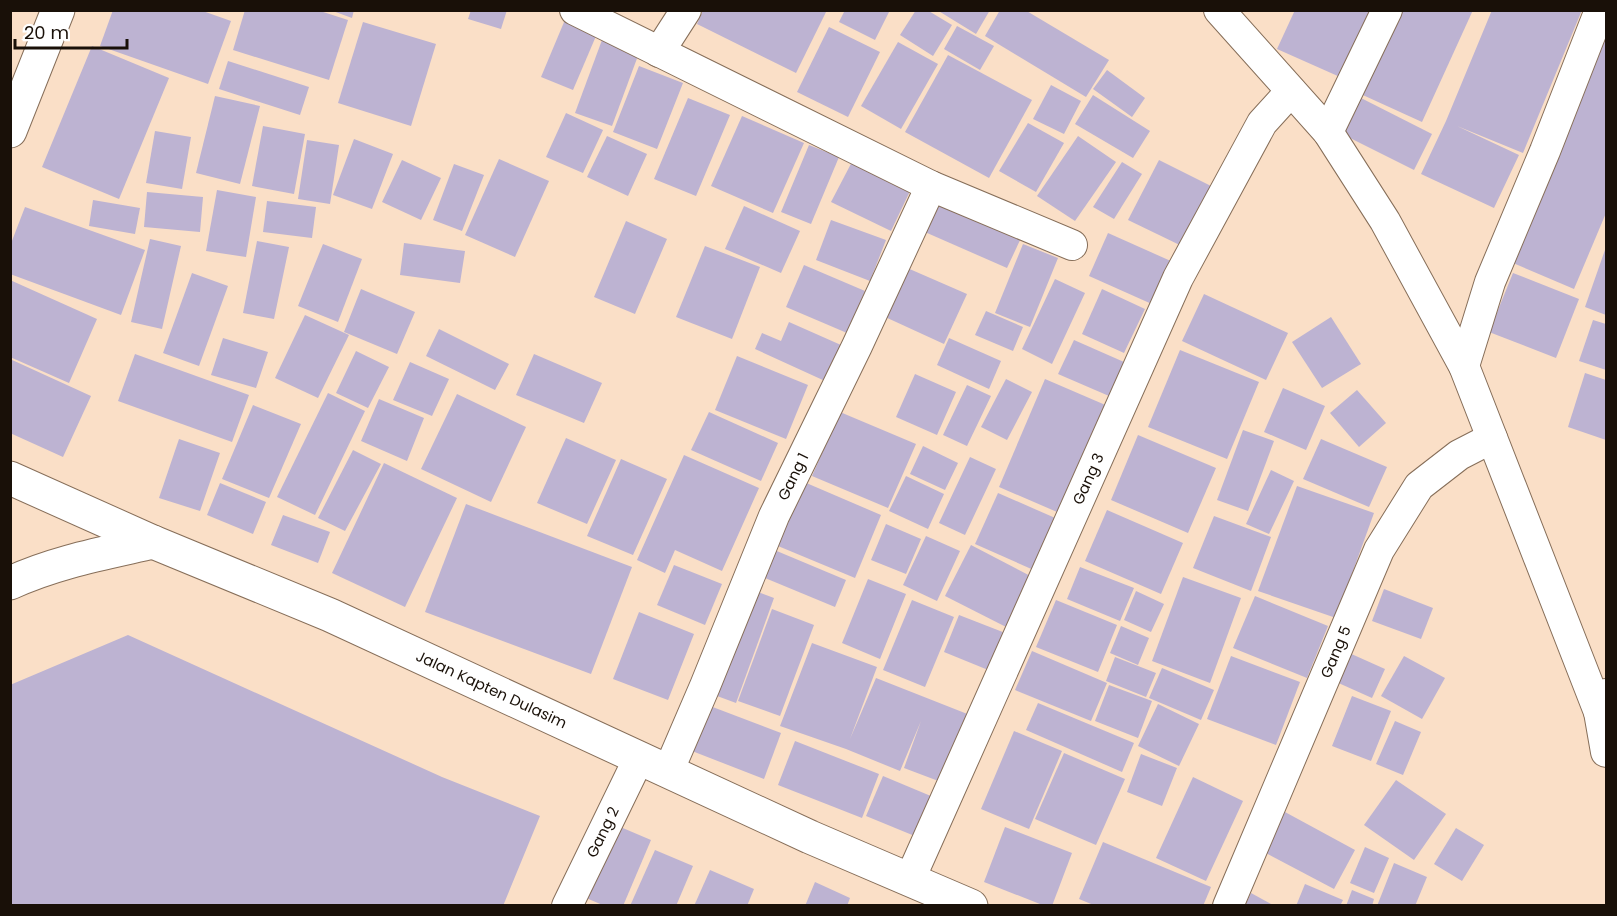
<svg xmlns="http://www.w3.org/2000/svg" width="1617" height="916" viewBox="0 0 1617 916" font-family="Poppins,sans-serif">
	<rect width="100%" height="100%" fill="#fadfc7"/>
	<g fill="#bdb3d2">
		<polygon points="113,10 200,10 231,21 208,84 100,46"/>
		<polygon points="245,10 317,10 348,20 329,80 233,50"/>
		<polygon points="330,10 354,10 352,18"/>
		<polygon points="471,10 507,10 501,29 468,19"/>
		<polygon points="703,10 827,10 796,73 697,24"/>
		<polygon points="845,10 890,10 875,40 839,22"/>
		<polygon points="916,10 927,10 952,25 933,56 900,35"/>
		<polygon points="937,10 990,10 976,34"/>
		<polygon points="1000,10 1025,10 1109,60 1086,97 985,36"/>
		<polygon points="1295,10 1370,10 1340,77 1277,49"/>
		<polygon points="1391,10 1473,10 1422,122 1354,91"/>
		<polygon points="1492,10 1582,10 1523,153 1457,126 1519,155 1494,208 1421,174 1446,121"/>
		<polygon points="567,15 599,29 573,90 541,77"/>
		<polygon points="363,22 436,44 411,126 338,103"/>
		<polygon points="957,26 994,46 980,70 944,49"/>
		<polygon points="1606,26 1606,213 1574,289 1506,260"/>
		<polygon points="829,27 880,52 848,117 797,92"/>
		<polygon points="602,40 639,53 612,126 575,113"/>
		<polygon points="898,42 938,64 901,129 861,106"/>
		<polygon points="92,46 169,78 119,199 42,167"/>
		<polygon points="948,55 1032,100 989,178 905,132"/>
		<polygon points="228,61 309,87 300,115 219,89"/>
		<polygon points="639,66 683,83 657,149 613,132"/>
		<polygon points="1107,70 1145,98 1132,117 1093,89"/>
		<polygon points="1051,85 1081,101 1064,134 1033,119"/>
		<polygon points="1093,95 1150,131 1133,158 1075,124"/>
		<polygon points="215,96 260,106 240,184 196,173"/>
		<polygon points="1359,97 1432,134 1414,170 1340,133"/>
		<polygon points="688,98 730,115 696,196 654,179"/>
		<polygon points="566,113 603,130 583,173 546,157"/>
		<polygon points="742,116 804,143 773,213 711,186"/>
		<polygon points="1028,123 1064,143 1036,192 999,171"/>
		<polygon points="263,126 305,134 294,194 252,186"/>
		<polygon points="155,131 191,137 182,189 146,183"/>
		<polygon points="607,136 647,154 628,196 587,177"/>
		<polygon points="1078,136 1116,162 1075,221 1037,196"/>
		<polygon points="354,139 393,154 372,209 333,195"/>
		<polygon points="307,140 339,145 330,204 298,199"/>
		<polygon points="809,145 839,157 811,224 781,212"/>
		<polygon points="854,158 912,187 891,231 831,202"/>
		<polygon points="499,159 549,181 515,257 465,235"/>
		<polygon points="402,160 441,178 421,220 382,202"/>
		<polygon points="1159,160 1219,190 1188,249 1128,220"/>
		<polygon points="1122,162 1142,174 1114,219 1093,207"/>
		<polygon points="454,164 484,175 462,231 433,220"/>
		<polygon points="217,190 256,197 246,257 206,251"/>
		<polygon points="147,192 203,197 200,232 144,227"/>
		<polygon points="932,198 1021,238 1007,268 918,229"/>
		<polygon points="93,200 140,208 135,234 89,226"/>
		<polygon points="267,201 316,207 312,238 263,232"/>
		<polygon points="744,206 800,231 781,273 725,249"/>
		<polygon points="25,207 145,250 121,315 10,274 10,246"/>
		<polygon points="831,220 886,240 870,281 816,260"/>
		<polygon points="626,221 667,239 635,314 594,297"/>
		<polygon points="1108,233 1182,266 1163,309 1089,276"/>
		<polygon points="150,239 181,246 162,329 131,322"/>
		<polygon points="257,241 289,247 274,319 243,313"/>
		<polygon points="404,243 465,251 460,283 400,275"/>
		<polygon points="323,244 362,259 338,322 298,306"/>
		<polygon points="1023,244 1058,258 1030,327 995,313"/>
		<polygon points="705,246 760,267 732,339 676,317"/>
		<polygon points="1606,247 1606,315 1585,307"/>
		<polygon points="804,265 865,291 847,333 786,307"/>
		<polygon points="905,267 967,294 944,344 883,316"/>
		<polygon points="192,273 228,286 199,366 163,353"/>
		<polygon points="1513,273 1579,299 1556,358 1489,332"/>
		<polygon points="1055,279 1085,293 1052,364 1022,349"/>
		<polygon points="10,280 97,319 69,383 10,357"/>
		<polygon points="361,289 415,312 397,354 344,332"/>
		<polygon points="1102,289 1145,309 1124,353 1082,334"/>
		<polygon points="1204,294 1288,333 1266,380 1182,341"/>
		<polygon points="986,311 1023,327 1013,351 975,335"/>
		<polygon points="305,315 349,335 318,398 275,378"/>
		<polygon points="1331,317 1361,364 1322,388 1292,342"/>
		<polygon points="1593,320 1606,324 1606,370 1579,361"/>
		<polygon points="789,322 841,345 825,381 755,349 762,333 781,341"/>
		<polygon points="439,329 509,364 495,390 426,356"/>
		<polygon points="223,338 268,352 256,388 211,375"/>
		<polygon points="949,338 1001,361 989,389 937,365"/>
		<polygon points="1074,340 1124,362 1109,396 1058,374"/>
		<polygon points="1180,350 1259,382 1227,459 1148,427"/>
		<polygon points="356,351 389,367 368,408 336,393"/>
		<polygon points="135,354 249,395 232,442 118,401"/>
		<polygon points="534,354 602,383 584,423 516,395"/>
		<polygon points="737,356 808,385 786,439 715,410"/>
		<polygon points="10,359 91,396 63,457 10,433"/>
		<polygon points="410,362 449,379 432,416 393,400"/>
		<polygon points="1585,373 1606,380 1606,440 1568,427"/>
		<polygon points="915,374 956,392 937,435 896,417"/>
		<polygon points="1006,379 1032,392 1007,440 981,427"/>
		<polygon points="1045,379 1117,410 1071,518 999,487"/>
		<polygon points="967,385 991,396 967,446 943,435"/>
		<polygon points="1283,388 1325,406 1306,450 1264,432"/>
		<polygon points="1357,390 1386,423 1359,447 1330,413"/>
		<polygon points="328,393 365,411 315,515 277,497"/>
		<polygon points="457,394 526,427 491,502 421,469"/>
		<polygon points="379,399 424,418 407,461 361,441"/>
		<polygon points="253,405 301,424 269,498 222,479"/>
		<polygon points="709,412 778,443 761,481 691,450"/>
		<polygon points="840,412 916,444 888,508 812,476"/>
		<polygon points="1243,430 1274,441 1248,511 1217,500"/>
		<polygon points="1138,435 1216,468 1188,533 1111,500"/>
		<polygon points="566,438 616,460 587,524 537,503"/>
		<polygon points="179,439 220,453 200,511 159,498"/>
		<polygon points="1321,439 1387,467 1369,507 1303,479"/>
		<polygon points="923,446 958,463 945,490 910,474"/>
		<polygon points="353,450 381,464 345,531 318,518"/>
		<polygon points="684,455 759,488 722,571 675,550 665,573 637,560"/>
		<polygon points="970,457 996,469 965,535 939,523"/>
		<polygon points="621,459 667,479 633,555 587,536"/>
		<polygon points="384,463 457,498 405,607 332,573"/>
		<polygon points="1271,470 1294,481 1269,534 1246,524"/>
		<polygon points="906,476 944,494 928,529 889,511"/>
		<polygon points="804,482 881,515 855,578 778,546"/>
		<polygon points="220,483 266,502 253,534 207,515"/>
		<polygon points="1297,486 1374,513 1336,618 1258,591"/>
		<polygon points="998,493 1069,524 1045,575 975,544"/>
		<polygon points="466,504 632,567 591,674 425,612"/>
		<polygon points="1107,510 1183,543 1161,594 1085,561"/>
		<polygon points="283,515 330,532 318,563 271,545"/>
		<polygon points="1214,516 1271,537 1251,591 1193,568"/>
		<polygon points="886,524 921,539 906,574 871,560"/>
		<polygon points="926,536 960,551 937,601 903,585"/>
		<polygon points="971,545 1038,580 1012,630 945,596"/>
		<polygon points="772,549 846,580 835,607 760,576"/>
		<polygon points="674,565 722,584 705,625 657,605"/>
		<polygon points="1080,567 1134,588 1120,621 1067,599"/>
		<polygon points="1183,577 1241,598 1210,683 1152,661"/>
		<polygon points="868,579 906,594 880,659 842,643"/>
		<polygon points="747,588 774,598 736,703 709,693"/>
		<polygon points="1384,589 1433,608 1421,639 1372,621"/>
		<polygon points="1136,591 1164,604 1151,632 1124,620"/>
		<polygon points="1255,596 1328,626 1307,678 1233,648"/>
		<polygon points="912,600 954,617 925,687 883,670"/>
		<polygon points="1056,600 1117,625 1098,672 1036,647"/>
		<polygon points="772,609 814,625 780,716 738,701"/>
		<polygon points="639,612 694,634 668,700 613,679"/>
		<polygon points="959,615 1013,636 998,674 944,652"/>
		<polygon points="1121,626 1149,638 1138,665 1110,653"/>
		<polygon points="128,635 442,777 540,816 503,906 10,906 10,685"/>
		<polygon points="812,643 877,667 850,739 876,678 975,717 949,785 904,768 921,721 900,771 846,749 780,726"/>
		<polygon points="1032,651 1107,683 1091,721 1015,690"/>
		<polygon points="1347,652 1385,669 1372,698 1334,681"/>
		<polygon points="1231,656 1300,682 1276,745 1207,719"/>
		<polygon points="1404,656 1445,678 1422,719 1381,696"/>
		<polygon points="1115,657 1156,673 1146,697 1106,681"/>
		<polygon points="1162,668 1214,690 1201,720 1149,698"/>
		<polygon points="1109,685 1152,701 1138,738 1095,721"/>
		<polygon points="1352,696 1391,711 1371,761 1332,746"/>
		<polygon points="1038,703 1134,743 1122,772 1026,730"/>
		<polygon points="1158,704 1199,724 1179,766 1138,746"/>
		<polygon points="710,706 781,733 764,779 692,751"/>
		<polygon points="1395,721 1421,732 1403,775 1376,764"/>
		<polygon points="1014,731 1062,751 1029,829 981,809"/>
		<polygon points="795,741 879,774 862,818 778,785"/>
		<polygon points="1064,753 1125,779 1096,845 1035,819"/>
		<polygon points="1141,754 1177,768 1162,806 1127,792"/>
		<polygon points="883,776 938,799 922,839 866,816"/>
		<polygon points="1193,777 1243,801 1206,881 1156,858"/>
		<polygon points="1396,780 1446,814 1414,860 1364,825"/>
		<polygon points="1285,812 1355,850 1334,889 1264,852"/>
		<polygon points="611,823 651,840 623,906 605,906 579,895"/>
		<polygon points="1005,827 1072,853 1052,906 1045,906 984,882"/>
		<polygon points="1456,828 1484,845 1462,881 1434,864"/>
		<polygon points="1103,842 1211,887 1203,906 1096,906 1079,899"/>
		<polygon points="1365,847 1389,858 1374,893 1350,883"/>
		<polygon points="655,850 693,866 676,906 630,906"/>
		<polygon points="1394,863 1427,877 1415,906 1377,906"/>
		<polygon points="710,870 754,889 747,906 694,906"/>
		<polygon points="815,882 850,898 847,906 805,906"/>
		<polygon points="1305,884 1343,900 1340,906 1296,906"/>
		<polygon points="1352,890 1374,899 1372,906 1346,906"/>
		<polygon points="1251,893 1275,906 1245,906"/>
	</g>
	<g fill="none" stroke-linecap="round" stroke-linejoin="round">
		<defs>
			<g id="street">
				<polyline points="575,10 931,186 1072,245"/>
				<polyline points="1219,10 1328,132 1385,221 1464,366 1599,712"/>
				<polyline points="659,52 686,10"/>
				<polyline points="1328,132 1387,10"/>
				<polyline points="1464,366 1490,282 1545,151 1600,10"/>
				<polyline points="1606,694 1599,712 1606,752"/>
				<path id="s1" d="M668,772L705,686L774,516L857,346L931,186"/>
				<path id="s2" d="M910,879L1178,278L1262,123L1291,91"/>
				<path id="s3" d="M567,906L639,758"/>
				<path id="s4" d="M1228,906L1379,550L1419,486L1459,455L1492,438"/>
			</g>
			<g id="secondary">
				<polyline points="10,131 58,10"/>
				<path id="s5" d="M10,478L153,542L330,615L810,837L971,906"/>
			</g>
			<path id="highway" d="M10,583C55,562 105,553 153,542"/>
		</defs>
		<use href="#street" stroke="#866e59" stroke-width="32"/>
		<use href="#secondary" stroke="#866e59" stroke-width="35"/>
		<use href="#highway" stroke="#866e59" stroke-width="35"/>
		<use href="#street" stroke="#fff" stroke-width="30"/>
		<use href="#secondary" stroke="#fff" stroke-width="33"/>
		<use href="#highway" stroke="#fff" stroke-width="33"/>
	</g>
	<g text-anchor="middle" stroke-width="4.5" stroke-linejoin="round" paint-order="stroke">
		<g font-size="15" fill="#191008" stroke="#fff">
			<text dy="5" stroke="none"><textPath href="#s1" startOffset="321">Gang 1</textPath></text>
			<text dy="5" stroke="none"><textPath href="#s2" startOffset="438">Gang 3</textPath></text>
			<text dy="5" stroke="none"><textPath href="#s4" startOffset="276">Gang 5</textPath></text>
			<text dy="5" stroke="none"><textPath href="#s5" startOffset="526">Jalan Kapten Dulasim</textPath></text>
			<text dy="5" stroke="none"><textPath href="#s3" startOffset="82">Gang 2</textPath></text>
		</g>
	</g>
	<rect width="1617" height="916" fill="none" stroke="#191008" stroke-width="24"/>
	<path d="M15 39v9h112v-9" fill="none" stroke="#191008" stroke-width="3"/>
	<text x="24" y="39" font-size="18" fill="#191008" stroke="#ffffff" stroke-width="4.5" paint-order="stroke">20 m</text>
</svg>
